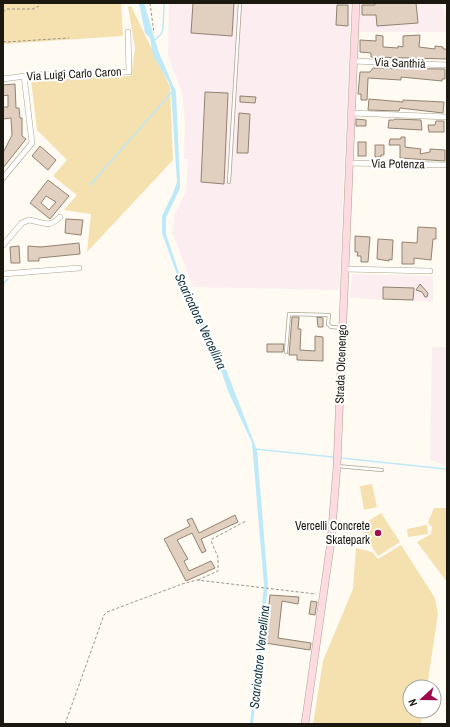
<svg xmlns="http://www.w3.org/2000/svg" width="450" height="727" viewBox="0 0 450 727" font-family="'Archivo Narrow',sans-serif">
	<rect width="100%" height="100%" fill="#fffbf2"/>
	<g fill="#fcedf1">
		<polygon points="169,3 351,3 339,290 193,287 173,234 174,216 186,191 188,159 184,159 185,120 182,92 168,56"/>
		<polygon points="361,3 442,3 447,22 447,32 358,32"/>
		<polygon points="352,274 433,276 433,302 350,298"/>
		<polygon points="432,347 447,347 447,466 430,460"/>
	</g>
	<g fill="#f5e0af">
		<polygon points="3,3 121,3 123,36 3,44"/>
		<polygon points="131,6 170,87 173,160 87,252 91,214 64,210 77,195 53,176 67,160 37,130 31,80 131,76 135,48 128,7"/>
		<polygon points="372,484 377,507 364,510 360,486"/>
		<polygon points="434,508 447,508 447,582 417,542 431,534 432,527 428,522"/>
		<polygon points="381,513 400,542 378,556 359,527"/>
		<polygon points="427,525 428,534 408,537 407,529"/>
		<polygon points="401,545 435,598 438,614 427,687 410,687 410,711 423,711 421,724 313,724 323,661 353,589 356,548 372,552 378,559"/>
	</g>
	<polygon fill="#bde9f9" points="139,3 144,3 159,53 176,92 180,181 180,188 166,218 166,234 180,276 222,359 257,450 268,585 253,724 250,724 264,585 252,443 228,391 215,352 205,337 181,286 162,233 162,216 173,193 177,182 171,90 169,83 153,55 150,38 145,33"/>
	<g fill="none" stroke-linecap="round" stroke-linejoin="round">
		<g stroke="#bde9f9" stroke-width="1.5">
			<polyline points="154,41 161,34 163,29 164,3"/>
			<polyline points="90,185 172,92"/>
			<polyline points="3,284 8,279"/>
			<polyline points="255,449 333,457"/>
			<polyline points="341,458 446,469 447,474"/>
		</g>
	</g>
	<g fill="#e1cfbf" stroke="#928272" fill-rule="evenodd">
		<polygon points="193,3 234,3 232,36 191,33"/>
		<polygon points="375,3 416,3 418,23 377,26 376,15 362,15 362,5 375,5"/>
		<polygon points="337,5 348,5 348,26 336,25"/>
		<polygon points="376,35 383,36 383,47 398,48 398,46 403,47 403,36 420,35 419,47 435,49 435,46 443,47 443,49 447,49 447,59 371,57 371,53 360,52 360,40 376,41"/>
		<polygon points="373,68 445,69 445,79 442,79 442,81 401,77 401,80 368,78 367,100 361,100 361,94 358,94 360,72 370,72"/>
		<polygon points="15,84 16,108 19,108 20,118 22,118 22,136 26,139 3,168 3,153 12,135 11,118 3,119 3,107 8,107 8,95 3,96 3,85"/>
		<polygon points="205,92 228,93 224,184 201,182"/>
		<polygon points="240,96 256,97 255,103 240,102"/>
		<polygon points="369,99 403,102 403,100 444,102 443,113 400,108 399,111 368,110"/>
		<polygon points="239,113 250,114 248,153 237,153"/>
		<polygon points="356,119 366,120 366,126 356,126"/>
		<polygon points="395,119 421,120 422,130 388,128 389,120 394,120"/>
		<polygon points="436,121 444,121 444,132 429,132 428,125 435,125"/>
		<polygon points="401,137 405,137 405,147 421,149 420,154 430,152 430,149 445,150 445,161 400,158 400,145 389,145 390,139 401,139"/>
		<rect x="358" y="142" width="8" height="14"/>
		<polygon points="375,145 384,145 384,155 381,155 381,157 375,157"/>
		<polygon points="40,146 56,160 48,170 32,156"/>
		<path d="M48,180L69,196L50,219L30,203ZM46,196L56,202L49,210L41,203Z"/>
		<polygon points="66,219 83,220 81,235 65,233"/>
		<polygon points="418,227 436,228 436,239 433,239 431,260 414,258 414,264 402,264 402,242 417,243"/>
		<polygon points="355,236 370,237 368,262 361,262 361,256 357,256 358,252 355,252"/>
		<polygon points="378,239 393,240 392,260 389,259 389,261 377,259"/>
		<polygon points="79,243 80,254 39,258 39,261 28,261 28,246 41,247"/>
		<polygon points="19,246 20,263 11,263 10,247"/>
		<polygon points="420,284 428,293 427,297 425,297 422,292 416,290"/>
		<polygon points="383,287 414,288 413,300 383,299"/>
		<polygon points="292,317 299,317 298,329 301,329 300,350 315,351 315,336 323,337 323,361 297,360 297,355 289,355"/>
		<polygon points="317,317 323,318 323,327 318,327"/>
		<polygon points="267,344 284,344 283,352 267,352"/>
		<polygon points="235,515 238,522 201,539 206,551 202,553 192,533 177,540 188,559 184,561 189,571 211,561 215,568 186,581 164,539 190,526 187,520 192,518 199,533"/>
		<polygon points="270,595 299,597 298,604 282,601 278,638 311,643 310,650 265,643"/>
		<polygon points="311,601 317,602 315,615 309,614"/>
	</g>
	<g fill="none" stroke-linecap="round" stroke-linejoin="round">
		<defs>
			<g id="lane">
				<polyline points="229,182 240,3"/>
				<polyline points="286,352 289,314 329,315 328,324 331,327 343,328"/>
				<polyline points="337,466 382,470"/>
			</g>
			<g id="street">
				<polyline points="353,61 447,65"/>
				<polyline points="3,79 33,75 129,72 128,32"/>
				<polyline points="352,113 447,117"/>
				<polyline points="349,163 447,165"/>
				<polyline points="3,178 32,143 24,76"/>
				<path d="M3,245L22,223L29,220C43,222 48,229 60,217"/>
				<polyline points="345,269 430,271"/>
				<polyline points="3,274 79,268"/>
			</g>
			<polyline id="secondary" points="305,724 331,541 337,466 356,3"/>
		</defs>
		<use href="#lane" stroke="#aca38f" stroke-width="4"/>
		<use href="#street" stroke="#aca38f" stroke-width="6"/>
		<use href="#secondary" stroke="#aca38f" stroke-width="8"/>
		<g stroke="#9a968e" stroke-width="1" stroke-dasharray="3 2" stroke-linecap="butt">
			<polyline points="150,3 154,33"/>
			<polyline points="3,12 7,9 33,9 39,6"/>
			<polyline points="3,41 6,42 69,38"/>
			<polyline points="198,580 218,571 218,557 211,541 212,539 246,521"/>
			<polyline points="65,724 104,615 107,612 182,584 197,580 316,594"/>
		</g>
		<use href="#lane" stroke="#fff" stroke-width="2.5"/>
		<use href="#street" stroke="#fff" stroke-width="5"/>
		<use href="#secondary" stroke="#fddbe1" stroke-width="7"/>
	</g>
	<circle fill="#a00b50" stroke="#fff" stroke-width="1.5" cx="378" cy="533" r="4"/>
	<g text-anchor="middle" stroke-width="4" stroke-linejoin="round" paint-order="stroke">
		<g font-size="12" fill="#1b1810" stroke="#fff">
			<text transform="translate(400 63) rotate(2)" y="4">Via Santhià</text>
			<text transform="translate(74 74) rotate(-3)" y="4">Via Luigi Carlo Caron</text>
			<text transform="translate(398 164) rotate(1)" y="4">Via Potenza</text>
			<text transform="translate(341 364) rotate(-88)" y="4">Strada Olcenengo</text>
		</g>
		<g font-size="12" fill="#1b1810" stroke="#fff" text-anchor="end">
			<text x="370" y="530">Vercelli Concrete<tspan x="370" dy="14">Skatepark</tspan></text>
		</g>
		<g font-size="13" font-style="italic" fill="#0e333e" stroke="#fff">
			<text transform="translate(201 321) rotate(65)" y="5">Scaricatore Vercellina</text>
			<text transform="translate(259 657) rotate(-84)" y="5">Scaricatore Vercellina</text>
		</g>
	</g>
	<rect width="450" height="727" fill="none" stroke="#1b1810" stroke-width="8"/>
	<g transform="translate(422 699) rotate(249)"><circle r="19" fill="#ffffff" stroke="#a4a39f"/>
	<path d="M0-3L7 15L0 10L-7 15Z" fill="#a00b50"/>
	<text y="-6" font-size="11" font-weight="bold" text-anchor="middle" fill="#1b1810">N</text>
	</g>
</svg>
